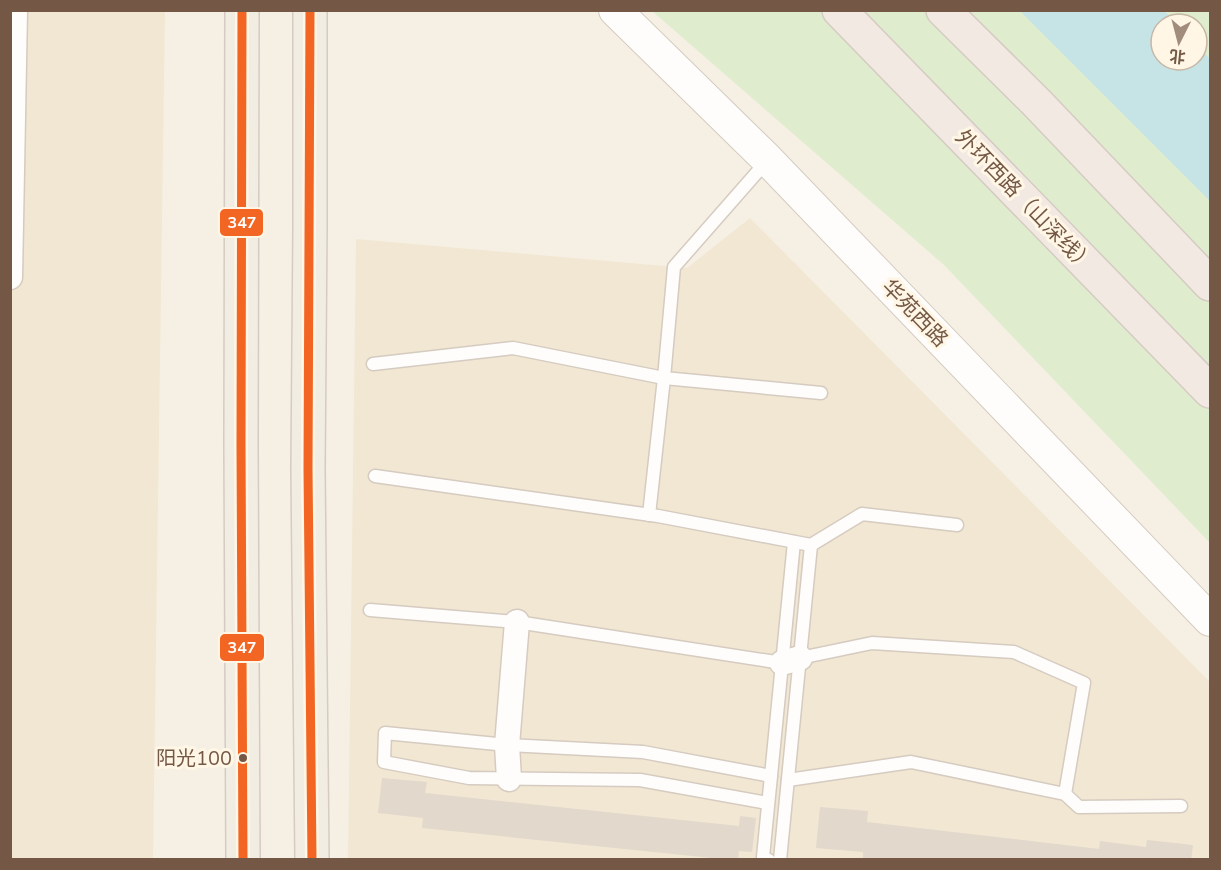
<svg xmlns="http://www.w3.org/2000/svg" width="1221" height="870" viewBox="0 0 1221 870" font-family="'Nunito Sans','Noto Sans SC',sans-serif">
	<rect width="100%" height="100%" fill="#f6f0e4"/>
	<g fill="#f2e7d3">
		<polygon points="10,11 165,11 153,859 11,859"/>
		<polygon points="750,218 1210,682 1210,859 348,860 356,239 687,268"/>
	</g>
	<path fill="#dfedce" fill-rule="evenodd" d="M652,11H1210V543L944,265ZM1161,24H1197V60H1161Z"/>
	<polygon fill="#c6e3e6" points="1020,11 1164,11 1177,24 1161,24 1161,60 1197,60 1197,45 1210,59 1210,201"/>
	<g fill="#e2d8cc">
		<polygon points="382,778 427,782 425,793 739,826 740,816 756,818 752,852 739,851 738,860 731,860 422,828 423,818 378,813"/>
		<polygon points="820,807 868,811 867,822 1099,849 1100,841 1146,847 1147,840 1193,845 1191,860 863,860 863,852 816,848"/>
	</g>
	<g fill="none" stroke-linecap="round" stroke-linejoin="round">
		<defs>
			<g id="service">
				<polyline points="767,161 674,267 664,378 821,393"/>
				<polyline points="373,364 513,348 664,378 649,515"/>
				<polyline points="375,476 658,516 811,545 780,860"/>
				<polyline points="811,545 862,514 957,525"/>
				<polyline points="370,610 517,622 782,663"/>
				<polyline points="800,658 872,643 1014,652 1084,683 1065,794"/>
				<polyline points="788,780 911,762 1065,794 1079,807 1181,806"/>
				<polyline points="768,803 640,780 469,778 384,762 385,733 507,745 643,752 771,776"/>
				<polyline points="769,860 763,857 794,542"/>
			</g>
			<g id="minor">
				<polyline points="10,277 15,10"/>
				<polyline points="782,663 800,658"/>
				<polyline points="509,779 507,745 517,622"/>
			</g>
			<polyline id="tertiary" points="615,10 768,160 1210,620"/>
			<g id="primary">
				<polyline points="242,10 241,445 243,860"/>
				<polyline points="310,10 310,227 308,469 312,860"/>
			</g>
			<g id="trunk">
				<polyline points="839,10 1210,391"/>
				<polyline points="943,10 1036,102 1210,284"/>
			</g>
		</defs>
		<use href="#service" stroke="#d5cbc0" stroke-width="15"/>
		<use href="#minor" stroke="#d5cbc0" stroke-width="27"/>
		<use href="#tertiary" stroke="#d5cbc0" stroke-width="34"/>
		<use href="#primary" stroke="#d5cbc2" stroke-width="36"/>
		<use href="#trunk" stroke="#d5cbc2" stroke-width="36"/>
		<use href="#service" stroke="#fefdfb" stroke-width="12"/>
		<use href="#minor" stroke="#fefdfb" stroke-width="24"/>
		<use href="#tertiary" stroke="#fefdfb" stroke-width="32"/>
		<use href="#primary" stroke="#f2ede2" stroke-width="33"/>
		<use href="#trunk" stroke="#f2eae2" stroke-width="33"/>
		<defs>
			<g id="bus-1">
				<polyline points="242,10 241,445 243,860"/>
				<polyline points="310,10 308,469 312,860"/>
			</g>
		</defs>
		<use href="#bus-1" stroke="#fff6e5" stroke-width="14"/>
		<use href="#bus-1" stroke="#f26522" stroke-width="9"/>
	</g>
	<circle fill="#745845" stroke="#fff6e5" stroke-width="2" cx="243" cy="758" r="5"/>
	<g text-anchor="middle" stroke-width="6" stroke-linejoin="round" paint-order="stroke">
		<g font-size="20" fill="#745845" stroke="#fff6e5" text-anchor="end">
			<text x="232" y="765">阳光100</text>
		</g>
		<g font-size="21" fill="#745845" stroke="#fff6e5">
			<text transform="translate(1025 201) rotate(46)" y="7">外环西路（山深线）</text>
			<text transform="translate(915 313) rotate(46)" y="7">华苑西路</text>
		</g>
	</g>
	<g stroke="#fff6e5" stroke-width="2">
		<rect x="219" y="208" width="45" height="29" rx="6" fill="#f26522"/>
		<rect x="219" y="633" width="46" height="29" rx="6" fill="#f26522"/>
	</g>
	<g font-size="16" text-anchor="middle" font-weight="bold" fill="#fff">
		<text x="242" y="228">347</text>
		<text x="242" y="653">347</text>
	</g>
	<rect width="1221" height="870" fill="none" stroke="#745845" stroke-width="24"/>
	<g transform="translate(1179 42) rotate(186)"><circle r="28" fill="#fff6e5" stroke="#c7b7a5" stroke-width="1.5"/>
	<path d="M0-4.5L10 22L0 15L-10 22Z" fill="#a28d7d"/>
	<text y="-9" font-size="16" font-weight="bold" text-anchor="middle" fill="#745845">北</text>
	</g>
</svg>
